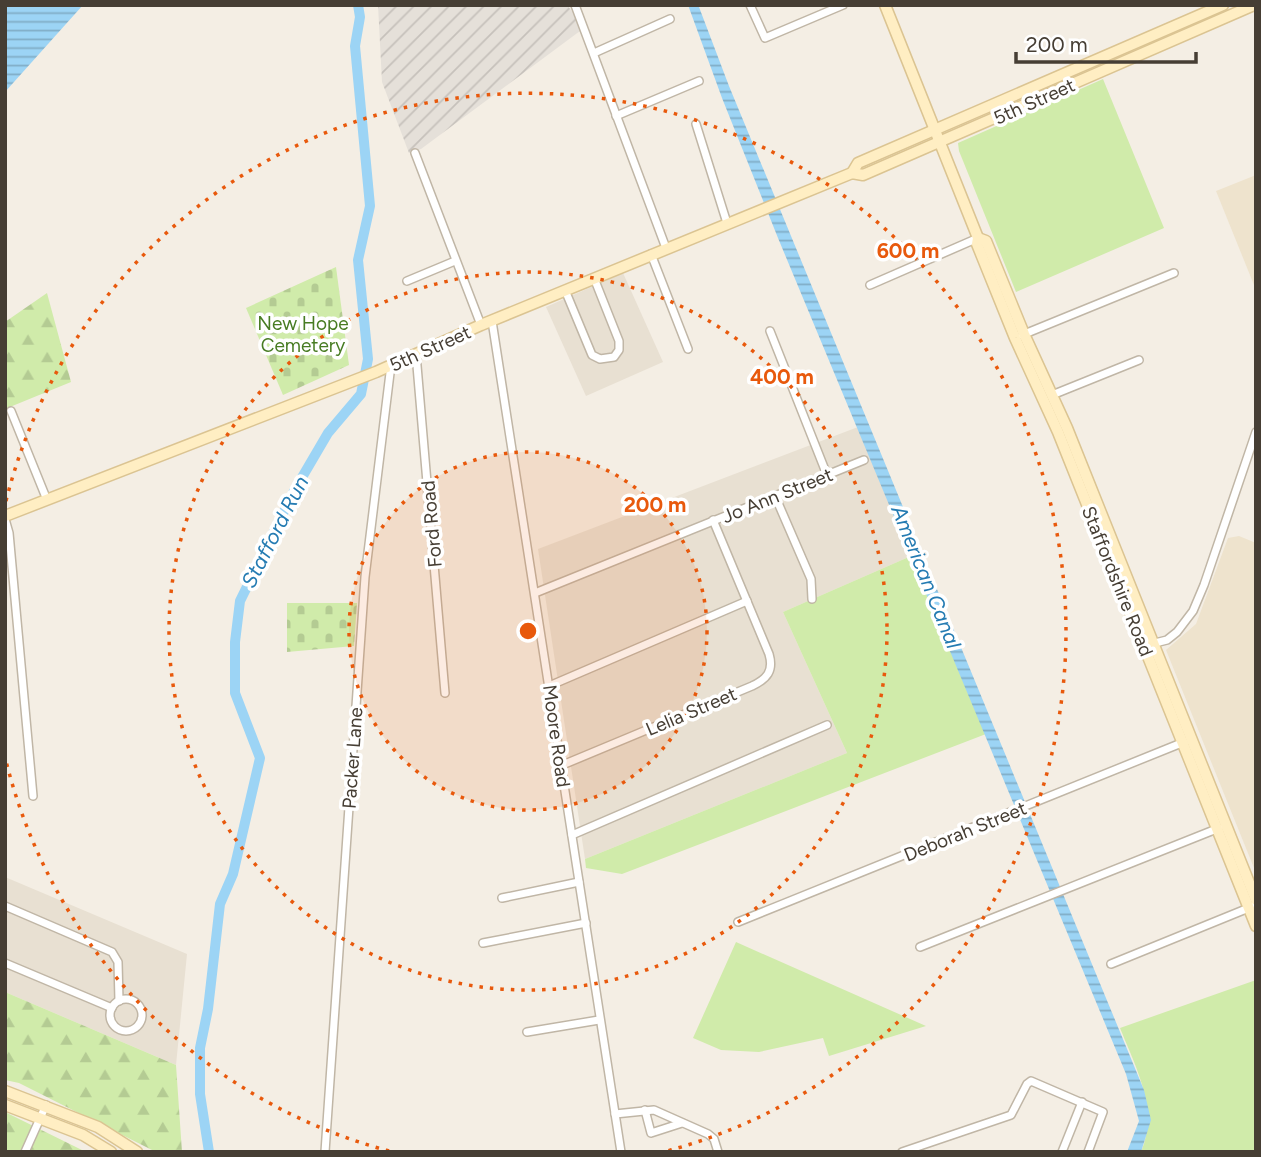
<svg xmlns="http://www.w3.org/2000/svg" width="1261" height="1157" viewBox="0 0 1261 1157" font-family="Figtree,sans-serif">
	<defs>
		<pattern id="industrial-furrows" width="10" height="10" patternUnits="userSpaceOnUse" patternTransform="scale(1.75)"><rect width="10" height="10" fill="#e5e0d9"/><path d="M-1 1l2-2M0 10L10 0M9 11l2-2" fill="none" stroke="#c6c1bb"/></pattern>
		<pattern id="forest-firs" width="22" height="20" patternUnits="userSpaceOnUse" patternTransform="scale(1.75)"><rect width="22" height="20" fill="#d0ebaa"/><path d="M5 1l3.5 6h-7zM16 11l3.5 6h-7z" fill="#b4cb93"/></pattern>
		<pattern id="cemetery-stones" width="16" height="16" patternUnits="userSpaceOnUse" patternTransform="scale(1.75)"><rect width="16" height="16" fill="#d0ebaa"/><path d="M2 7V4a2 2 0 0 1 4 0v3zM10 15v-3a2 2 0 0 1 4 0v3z" fill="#b4cb93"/></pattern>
		<pattern id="water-rules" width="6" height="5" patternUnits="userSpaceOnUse" patternTransform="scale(1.75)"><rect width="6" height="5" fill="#9cd4f5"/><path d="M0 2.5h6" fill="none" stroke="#81adc7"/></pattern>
	</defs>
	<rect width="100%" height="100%" fill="#f4eee4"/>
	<g fill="#e8e0d2">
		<polygon points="623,273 663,362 586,396 546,307"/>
		<polygon points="858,427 911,556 783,612 847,753 585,859 538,549"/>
		<polygon points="5,877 187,954 176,1065 5,992"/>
	</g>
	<polygon fill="url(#industrial-furrows)" points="378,5 567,5 575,15 580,31 421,149 409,153 382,82"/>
	<g fill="#eee3cd">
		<polygon points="1256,175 1256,290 1216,191"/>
		<polygon points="1239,536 1256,543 1256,873 1166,650 1196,624 1228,538"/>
	</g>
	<g fill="#d0ebaa">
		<polygon points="1103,79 1164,228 1016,292 959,151 958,143"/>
		<polygon points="911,556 986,734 622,874 586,868 585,859 847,753 783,612"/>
		<polygon points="736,942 926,1026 829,1056 823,1038 759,1052 721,1050 693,1038"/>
		<path d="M1256,980V1152H1141C1159,1109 1136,1068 1120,1028Z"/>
	</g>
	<g fill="url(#forest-firs)">
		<polygon points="47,293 71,382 5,409 5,322"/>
		<polygon points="5,992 176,1065 182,1152 156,1152 19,1083 5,1080"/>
		<polygon points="5,1113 7,1113 86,1152 5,1152"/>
	</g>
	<g fill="url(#cemetery-stones)">
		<polygon points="336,267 349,365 283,395 246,308"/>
		<polygon points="287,603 357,603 354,646 287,652"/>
	</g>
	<g fill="url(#water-rules)">
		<polygon points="5,5 83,5 5,92"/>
		<polygon points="688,5 699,7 729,86 1144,1090 1151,1120 1141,1152 1127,1152 1139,1121 1126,1074 778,238 722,98"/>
	</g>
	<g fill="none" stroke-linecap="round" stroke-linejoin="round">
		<polyline stroke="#9cd4f5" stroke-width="10" points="209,1152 200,1094 200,1048 208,1009 220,904 233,874 260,758 235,693 235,642 240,601 294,491 328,433 361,394 368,359 358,260 370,206 355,46 360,17 358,5"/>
		<defs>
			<g id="street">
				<polyline points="575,5 666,248"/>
				<polyline points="750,5 765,38 843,5"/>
				<polyline points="594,53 670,19"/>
				<polyline points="616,116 699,81"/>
				<polyline points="696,124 727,223"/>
				<polyline points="415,153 481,325"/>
				<polyline points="651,254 688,349"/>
				<polyline points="407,281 455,261"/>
				<polyline points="870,285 978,238"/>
				<polyline points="565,290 592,355 600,359 614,357 619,350 619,341 594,278"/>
				<polyline points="492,321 621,1152"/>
				<polyline points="770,331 827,475"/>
				<polyline points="1022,335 1174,273"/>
				<polyline points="416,354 445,693"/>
				<polyline points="1052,395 1139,360"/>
				<polyline points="11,411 47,500"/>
				<polyline points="775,496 811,579 812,599"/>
				<polyline points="5,519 9,533 33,796"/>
				<polyline points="535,593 864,460"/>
				<polyline points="1151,644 1167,640 1177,632 1193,611 1204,585 1256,432"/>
				<polyline points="549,686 747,601"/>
				<path d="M560,766L752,686C767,679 774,671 769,654L713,520"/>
				<polyline points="572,835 827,725"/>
				<polyline points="502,898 579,882"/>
				<polyline points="5,906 112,952 118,962 119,1001"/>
				<polyline points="738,922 1184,742"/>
				<polyline points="483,943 586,923"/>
				<polyline points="920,947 1219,828"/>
				<polyline points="5,963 112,1008"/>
				<polyline points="1111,964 1256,905"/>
				<circle cx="126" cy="1015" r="16"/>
				<polyline points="527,1032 599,1020"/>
				<polyline points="645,1110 651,1133 682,1123"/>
				<polyline points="615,1114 654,1110 708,1134 714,1139 718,1152"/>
				<polyline points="25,1152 46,1105"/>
				<polyline points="325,1152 365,577 391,365"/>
				<polyline points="902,1152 1011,1115 1027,1084 1031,1081 1103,1112 1088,1152"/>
				<polyline points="1062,1152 1082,1102"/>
			</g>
			<g id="secondary">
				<polyline points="885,5 978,238 977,244 1015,338 1058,432 1256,926"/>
				<polyline points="852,173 858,163 1223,5"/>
				<polyline points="978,238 986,241 1024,334 1067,428 1256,900"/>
				<polyline points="5,516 376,372 481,325 852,173 863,175 1254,5"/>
				<polyline points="5,1091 98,1127 137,1152"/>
				<polyline points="5,1105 83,1135 111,1152"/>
			</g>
		</defs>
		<use href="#street" stroke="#c0b6a6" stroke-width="10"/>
		<use href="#secondary" stroke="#dbc492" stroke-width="13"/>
		<use href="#street" stroke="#fff" stroke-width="7"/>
		<use href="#secondary" stroke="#ffeec3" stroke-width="10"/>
	</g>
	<circle cx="528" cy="631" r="179" fill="#e8590c" fill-opacity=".12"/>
	<g fill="none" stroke="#e8590c" stroke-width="3.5" stroke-dasharray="3.5 7">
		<circle cx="528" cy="631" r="179"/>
		<circle cx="528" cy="631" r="359"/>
		<path d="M389 1151A538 538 0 0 1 6 761M6 501A538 538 0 1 1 667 1151"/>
	</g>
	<g text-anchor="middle" stroke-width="7" stroke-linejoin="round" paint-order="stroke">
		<g font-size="19" fill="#463e34" stroke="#fff">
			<text transform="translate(1034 101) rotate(-24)" y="7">5th Street</text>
			<text transform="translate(430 348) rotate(-24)" y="7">5th Street</text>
			<text transform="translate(777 495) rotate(-22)" y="7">Jo Ann Street</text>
			<text transform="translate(431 524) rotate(-95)" y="7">Ford Road</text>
			<text transform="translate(1118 581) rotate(68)" y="7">Staffordshire Road</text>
			<text transform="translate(691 711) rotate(-23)" y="7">Lelia Street</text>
			<text transform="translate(557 736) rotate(82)" y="7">Moore Road</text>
			<text transform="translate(352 758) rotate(-86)" y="7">Packer Lane</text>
			<text transform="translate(965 831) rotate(-22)" y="7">Deborah Street</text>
		</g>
		<g font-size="19" fill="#487c23" stroke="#fff">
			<text x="303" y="330">New Hope<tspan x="303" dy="22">Cemetery</tspan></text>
		</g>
		<g font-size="21" font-style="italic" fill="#247bb2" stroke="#fff">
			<text transform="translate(275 532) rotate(-63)" y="7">Stafford Run</text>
			<text transform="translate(926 577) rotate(68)" y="7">American Canal</text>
		</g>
	</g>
	<circle cx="528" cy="631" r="10" fill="#e8590c" stroke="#fff" stroke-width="3.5"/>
	<g font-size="21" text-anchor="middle" font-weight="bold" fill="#e8590c" stroke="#fff" stroke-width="7" stroke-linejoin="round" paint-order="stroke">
		<text x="908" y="258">600 m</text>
		<text x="782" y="384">400 m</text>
		<text x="655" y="512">200 m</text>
	</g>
	<rect width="1261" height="1157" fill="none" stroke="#463e34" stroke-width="14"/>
	<path d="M1016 52v10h180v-10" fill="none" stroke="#463e34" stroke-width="3.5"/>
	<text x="1026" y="52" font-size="21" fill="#463e34" stroke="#ffffff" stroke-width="5" paint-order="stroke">200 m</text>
</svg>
